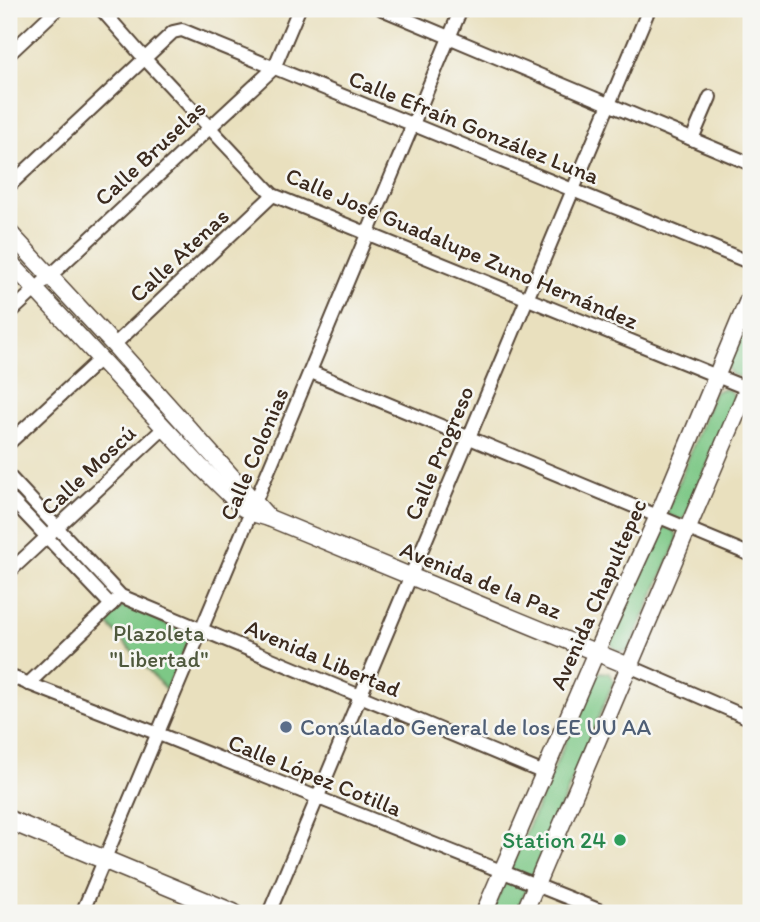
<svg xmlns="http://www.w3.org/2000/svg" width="760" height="922" viewBox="0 0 760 922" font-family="Itim,sans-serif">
	<rect width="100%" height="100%" fill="#f6f6f2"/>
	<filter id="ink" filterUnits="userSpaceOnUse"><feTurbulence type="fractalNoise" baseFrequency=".0143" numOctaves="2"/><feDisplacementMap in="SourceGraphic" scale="14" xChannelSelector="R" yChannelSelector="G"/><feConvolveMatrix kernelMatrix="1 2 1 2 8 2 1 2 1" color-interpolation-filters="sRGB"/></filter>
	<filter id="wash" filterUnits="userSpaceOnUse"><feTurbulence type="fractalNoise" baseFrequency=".00686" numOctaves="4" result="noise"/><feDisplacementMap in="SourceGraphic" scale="28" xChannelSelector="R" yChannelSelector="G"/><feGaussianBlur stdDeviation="1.57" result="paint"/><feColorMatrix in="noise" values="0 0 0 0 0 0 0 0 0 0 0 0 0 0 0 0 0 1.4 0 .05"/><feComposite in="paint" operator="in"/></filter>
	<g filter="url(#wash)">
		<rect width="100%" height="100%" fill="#e9e0be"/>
		<g fill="#7dc886" stroke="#5c7952" stroke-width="2">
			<polygon points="751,305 751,366 748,374 738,377 731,374 726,364"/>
			<polygon points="721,389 729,390 736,398 685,518 681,520 668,515 667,512 714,393"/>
			<path d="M668,527L675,532L678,539L629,650C619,654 611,649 610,638L660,529Z"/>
			<polygon points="122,607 127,607 191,635 166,690 105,621"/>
			<polygon points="600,672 609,673 614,681 516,913 491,913 595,674"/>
		</g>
	</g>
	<g filter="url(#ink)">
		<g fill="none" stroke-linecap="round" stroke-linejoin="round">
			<defs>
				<g id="minor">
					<polyline points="101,9 145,59 273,195 751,390"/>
					<polyline points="382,9 751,164"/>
					<polyline points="9,54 57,9"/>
					<polyline points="692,139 710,97"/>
					<polyline points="9,186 173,32 182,30 751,263"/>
					<polyline points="9,314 274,68 299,9"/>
					<polyline points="114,345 273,195"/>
					<polyline points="311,372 751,555"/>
					<polyline points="9,443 100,359"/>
					<polyline points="9,476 121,596 544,773"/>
					<polyline points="9,497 111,605"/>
					<polyline points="9,572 164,428"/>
					<polyline points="629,666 751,719"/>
					<polyline points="9,676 156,733 606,913"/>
					<polyline points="28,684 115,601"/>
					<path d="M82,913C208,612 337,311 461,9"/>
					<polyline points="269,913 649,9"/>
				</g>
				<g id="tertiary">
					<polyline points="9,232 114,345 269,518"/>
					<polyline points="9,261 200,466 243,508 252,513 269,518 629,666"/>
					<polyline points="484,913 596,652 658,516 751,293"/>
					<polyline points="524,913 751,380"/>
				</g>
				<polyline id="secondary" points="9,820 233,913"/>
			</defs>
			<use href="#minor" stroke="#554536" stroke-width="16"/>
			<use href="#tertiary" stroke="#554536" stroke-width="19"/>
			<use href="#secondary" stroke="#554536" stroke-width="21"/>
			<use href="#minor" stroke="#fff" stroke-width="12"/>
			<use href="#tertiary" stroke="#fff" stroke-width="16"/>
			<use href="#secondary" stroke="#fff" stroke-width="18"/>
		</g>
	</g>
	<circle fill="#5c6f8a" stroke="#f6f6f2" stroke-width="2.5" cx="286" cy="727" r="7"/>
	<circle fill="#2e9e5b" stroke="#f6f6f2" stroke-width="2.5" cx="620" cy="840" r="7"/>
	<g text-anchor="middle" stroke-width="5" stroke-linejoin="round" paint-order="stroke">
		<g font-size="23" fill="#3b2a1e" stroke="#f6f6f2">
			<text transform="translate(474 127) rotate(22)" y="8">Calle Efraín González Luna</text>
			<text transform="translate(150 153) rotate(-43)" y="8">Calle Bruselas</text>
			<text transform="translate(462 248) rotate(23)" y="8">Calle José Guadalupe Zuno Hernández</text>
			<text transform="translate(179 255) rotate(-43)" y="8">Calle Atenas</text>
			<text transform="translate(439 453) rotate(-67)" y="8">Calle Progreso</text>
			<text transform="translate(254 454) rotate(-67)" y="8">Calle Colonias</text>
			<text transform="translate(88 470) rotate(-43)" y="8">Calle Moscú</text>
			<text transform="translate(481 580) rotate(22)" y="8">Avenida de la Paz</text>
			<text transform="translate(598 594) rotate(-66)" y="8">Avenida Chapultepec</text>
			<text transform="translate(323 658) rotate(23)" y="8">Avenida Libertad</text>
			<text transform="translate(315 775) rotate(22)" y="8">Calle López Cotilla</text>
		</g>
		<g font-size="23" fill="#4f593d" stroke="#f6f6f2">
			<text x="159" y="641">Plazoleta<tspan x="159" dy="26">"Libertad"</tspan></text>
		</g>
		<g font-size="23" fill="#4e5e75" stroke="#f6f6f2" text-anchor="start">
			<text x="300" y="735">Consulado General de los EE UU AA</text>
		</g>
		<g font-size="23" fill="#27864d" stroke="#f6f6f2" text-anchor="end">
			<text x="606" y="848">Station 24</text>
		</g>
	</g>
	<rect width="760" height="922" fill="none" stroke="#f6f6f2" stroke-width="35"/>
</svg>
